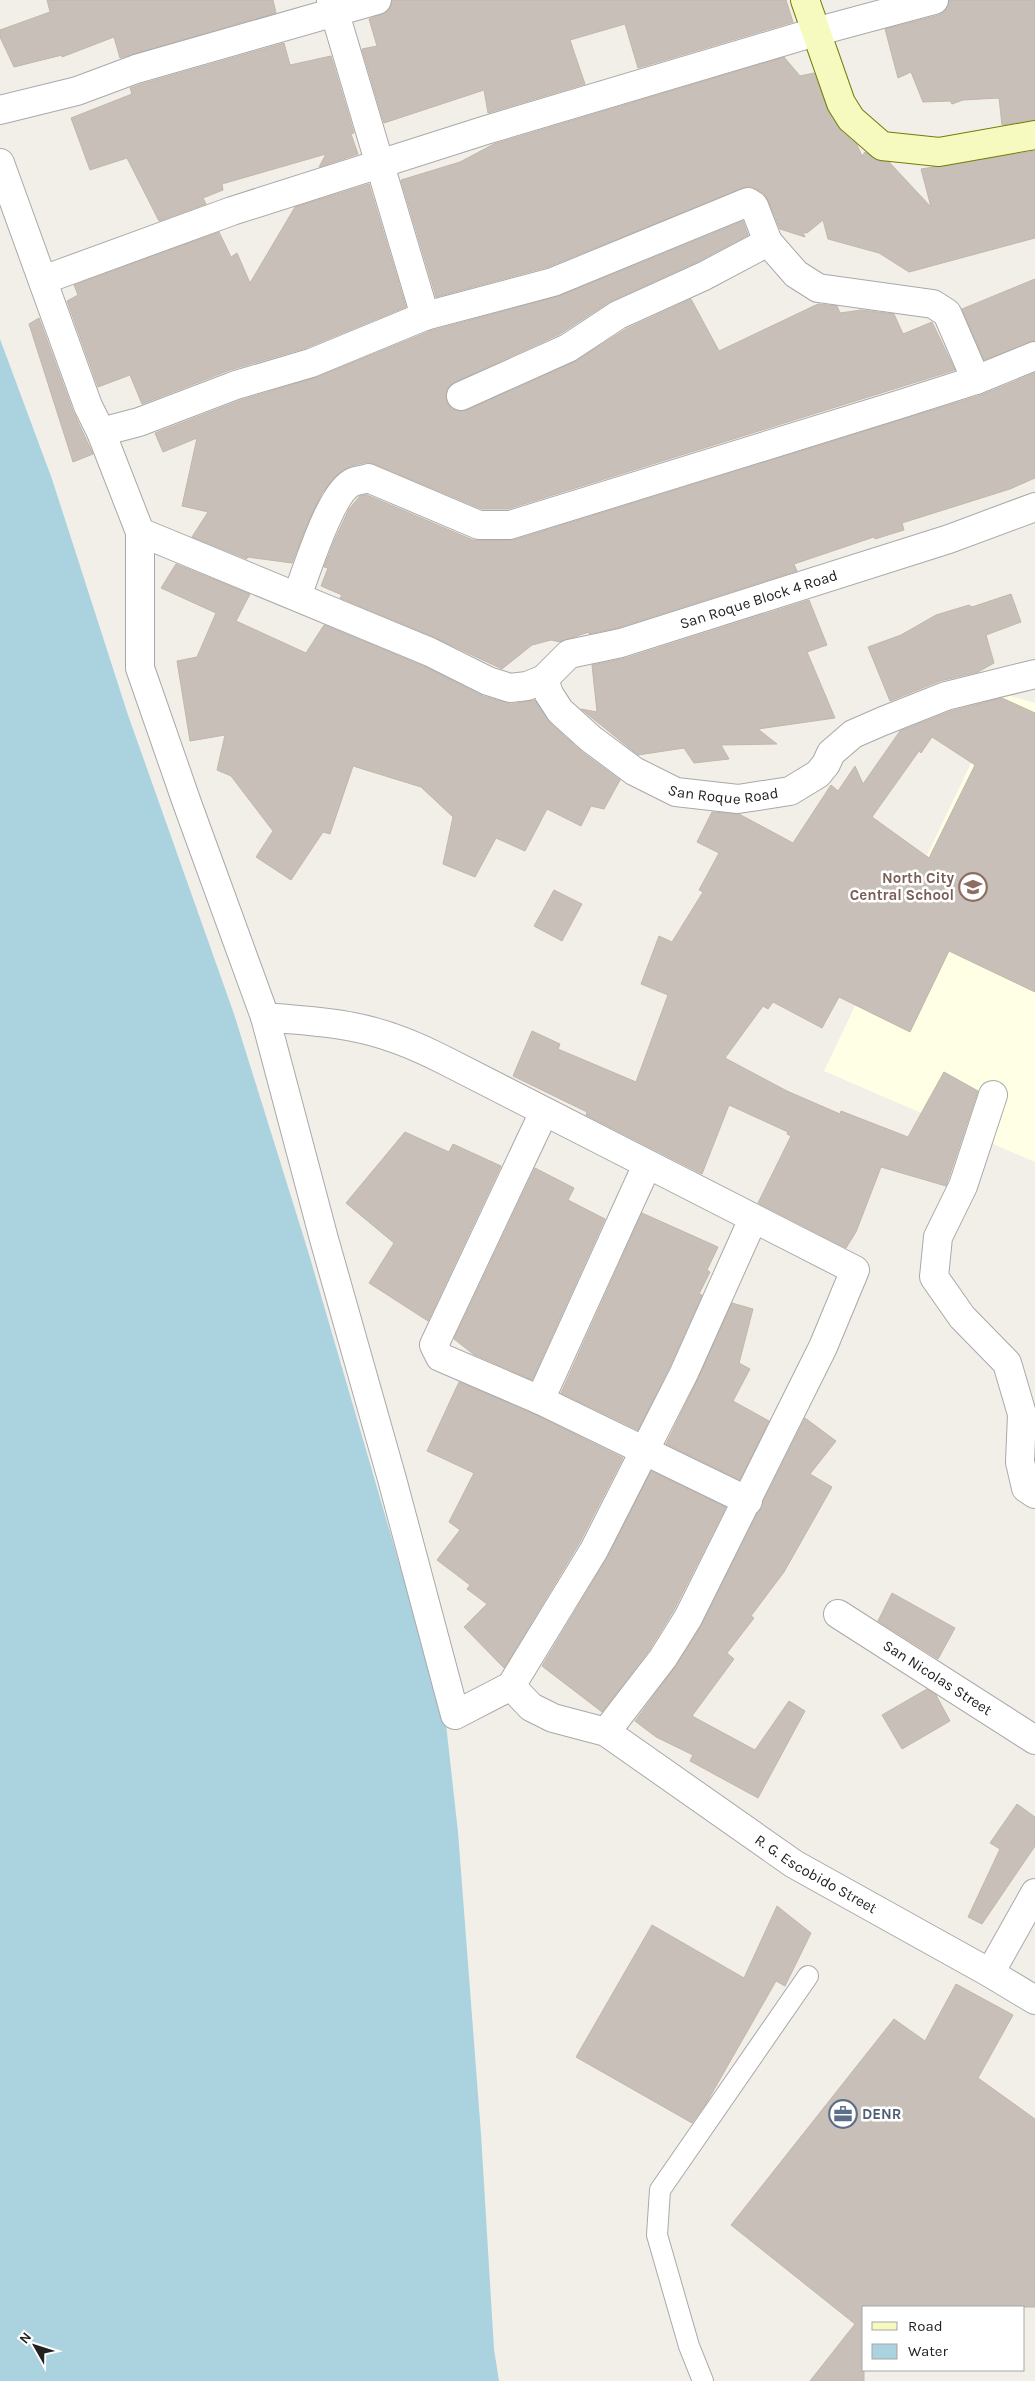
<svg xmlns="http://www.w3.org/2000/svg" width="1035" height="2381" viewBox="0 0 1035 2381" font-family="Karla,sans-serif">
	<rect width="100%" height="100%" fill="#f2efe9"/>
	<polygon fill="#ffffe5" points="1004,694 1035,703 1035,1162 824,1071"/>
	<polygon fill="#aad3df" points="0,339 52,479 128,715 234,1014 308,1251 446,1724 458,1832 481,2134 494,2349 499,2381 0,2381"/>
	<g fill="#c7bfb8" stroke="#c4b6ab" fill-rule="evenodd">
		<polygon points="47,0 273,0 276,13 120,58 114,37 62,57 62,55 14,67 0,37 0,30 50,12"/>
		<polygon points="392,0 786,0 793,22 638,68 625,24 570,40 585,84 488,113 484,90 384,123 362,49 377,46 369,19 388,11"/>
		<polygon points="949,0 1035,0 1035,120 1002,125 999,98 963,100 952,104 950,101 923,102 911,72 898,78 885,29 939,15 945,11"/>
		<polygon points="284,43 290,65 331,56 354,133 351,134 358,154 319,167 326,154 222,184 223,190 203,198 206,204 159,221 127,158 90,170 71,118 132,94 130,88 141,84"/>
		<polygon points="784,57 800,76 814,73 828,111 841,131 857,145 862,156 865,152 880,161 889,162 931,207 921,169 1035,151 1035,238 909,272 879,253 828,239 823,220 807,233 803,232 805,237 780,229 768,200 763,193 749,186 548,267 436,297 401,180 460,162 494,144"/>
		<polygon points="369,184 406,307 306,348 230,370 142,404 130,375 98,387 67,301 78,295 74,285 219,232 231,257 237,253 250,283 295,207"/>
		<polygon points="743,221 748,235 697,262 611,301 560,334 455,382 449,386 446,394 447,403 452,409 459,411 467,410 574,362 626,329 691,299 719,351 818,304 837,306 840,313 861,310 894,314 903,334 932,322 955,370 508,509 482,509 374,464 368,462 351,466 335,477 322,493 306,527 292,563 247,557 247,559 192,537 208,512 182,506 197,438 163,452 155,433 241,400 317,377 430,331 559,296"/>
		<polygon points="1035,279 1035,341 984,360 962,309"/>
		<polygon points="39,318 73,411 93,454 73,462 29,324"/>
		<polygon points="1035,373 1035,478 1010,489 902,523 904,530 875,539 874,537 794,564 797,571 617,628 589,634 589,632 560,642 551,640 532,645 502,669 436,638 340,598 342,595 321,586 328,568 324,567 335,539 349,509 360,496 367,495 473,540 514,540 981,395"/>
		<polygon points="176,564 250,594 236,621 306,653 324,625 424,666 483,696 511,704 535,700 550,723 582,752 620,780 604,809 591,806 581,826 547,809 525,851 496,838 475,877 443,864 453,817 421,787 353,766 330,834 323,832 291,880 256,857 273,831 231,776 217,770 225,735 190,741 177,661 197,657 216,613 161,588"/>
		<polygon points="1011,594 1021,622 986,635 994,663 978,672 940,681 890,701 868,647 901,635 936,615 969,605 972,607"/>
		<polygon points="809,600 827,645 807,652 835,718 758,729 777,744 721,745 729,759 694,763 684,748 638,755 581,709 597,712 592,665 626,658"/>
		<path d="M1002,698L1035,713V992L949,951L910,1032L839,997L822,1028L773,1002L768,1009L763,1006L725,1058L787,1091L840,1114L841,1111L908,1137L944,1072L978,1091L946,1186L881,1167L856,1232L846,1248L758,1203L791,1136L787,1134L788,1132L729,1105L702,1174L586,1115L587,1112L513,1076L532,1031L560,1044L558,1049L636,1082L668,995L641,984L659,936L672,942L703,892L699,890L719,853L697,842L712,812L739,814L793,843L831,785L838,791L855,766L863,784L900,731L951,711ZM932,737L975,765L929,858L872,817L919,751L921,753Z"/>
		<polygon points="554,890 582,904 562,941 534,926"/>
		<polygon points="405,1132 449,1152 453,1144 501,1166 428,1321 369,1283 394,1243 346,1203"/>
		<polygon points="535,1168 574,1188 568,1200 605,1219 532,1380 473,1354 454,1339"/>
		<polygon points="642,1213 718,1247 707,1270 710,1272 699,1294 702,1295 670,1366 638,1430 561,1393"/>
		<polygon points="732,1303 753,1309 739,1363 750,1369 733,1401 769,1421 740,1480 666,1444 698,1379"/>
		<polygon points="459,1382 534,1414 623,1458 580,1542 504,1668 464,1627 487,1604 467,1589 470,1585 437,1560 460,1530 449,1522 474,1473 427,1451"/>
		<polygon points="805,1418 836,1441 810,1474 832,1487 784,1572 751,1616 754,1618 727,1653 734,1659 692,1716 755,1750 789,1701 805,1711 758,1798 690,1761 693,1755 656,1737 635,1721 675,1667 701,1626"/>
		<polygon points="651,1471 726,1507 674,1610 650,1649 602,1712 542,1666 607,1558"/>
		<polygon points="892,1593 955,1628 938,1659 878,1621"/>
		<polygon points="927,1689 936,1695 950,1721 902,1749 882,1715"/>
		<polygon points="1017,1804 1035,1817 1035,1846 982,1924 968,1917 1000,1849 990,1843"/>
		<polygon points="777,1906 811,1933 785,1986 776,1981 707,2102 692,2123 576,2057 652,1925 744,1978"/>
		<polygon points="956,1984 1013,2015 978,2078 1035,2119 1035,2307 864,2307 864,2381 810,2381 855,2324 731,2225 894,2019 925,2041"/>
	</g>
	<g fill="none" stroke-linecap="round" stroke-linejoin="round">
		<defs>
			<polyline id="lane" points="703,2381 689,2346 657,2235 660,2190 808,1976"/>
			<g id="street">
				<polyline points="331,0 425,316"/>
				<polyline points="0,110 77,91 136,69 377,0"/>
				<path id="s1" d="M0,163L88,406L101,432L140,532L430,652L488,681L510,688L527,686L544,679L569,654L621,643L949,539L1035,507"/>
				<polyline points="43,280 232,211 486,130 815,32 934,0"/>
				<polyline points="461,396 568,348 618,315 704,276 768,242"/>
				<polyline points="101,432 139,422 236,385 311,363 425,316 553,282 748,202 754,206 768,242 796,274 818,288 933,304 947,313 976,380"/>
				<polyline points="140,532 140,668 187,803 265,1017 324,1239 392,1479 455,1715 511,1686 594,1550 684,1373 753,1219"/>
				<path d="M297,596C307,571 330,492 353,482C358,480 364,480 368,478L479,525H510L904,403L976,380L1035,356"/>
				<path id="s2" d="M544,679L549,694L560,711L591,739L634,771L676,792L738,799L790,791L818,774L826,764L831,753L853,734L883,721L946,696L1035,674"/>
				<path d="M265,1017C294,1020 324,1021 353,1027C385,1033 417,1046 446,1061L855,1270L823,1347L688,1618L663,1658L606,1732"/>
				<polyline points="993,1095 963,1186 938,1237 934,1277 962,1317 1007,1363 1022,1414 1020,1462 1026,1488 1035,1494"/>
				<polyline points="544,1112 434,1345 440,1357 540,1400 748,1501"/>
				<polyline points="540,1400 647,1165"/>
				<path id="s3" d="M838,1614L1035,1740"/>
				<path id="s4" d="M511,1686L531,1707L553,1718L606,1732L794,1864L990,1973L1035,2000"/>
				<polyline points="990,1973 1035,1893"/>
			</g>
			<polyline id="secondary" points="805,0 841,103 851,119 882,146 939,152 1035,135"/>
		</defs>
		<use href="#lane" stroke="#a9a9a9" stroke-width="22"/>
		<use href="#street" stroke="#a9a9a9" stroke-width="30"/>
		<use href="#secondary" stroke="#707d05" stroke-width="30"/>
		<use href="#lane" stroke="#fff" stroke-width="20"/>
		<use href="#street" stroke="#fff" stroke-width="28"/>
		<use href="#secondary" stroke="#f7fabf" stroke-width="28"/>
	</g>
	<defs>
		<symbol id="school-ring" viewBox="-11 -11 22 22"><circle r="9.5" fill="#fff" stroke="#8d6e63" stroke-width="1.5"/><path d="M0-5L7-2L0 1L-7-2ZM-4 1L0 2.5L4 1V4Q0 6-4 4Z" fill="#8d6e63"/></symbol>
		<symbol id="office-ring" viewBox="-11 -11 22 22"><circle r="9.5" fill="#fff" stroke="#5c6f8a" stroke-width="1.5"/><path d="M-6-3h4V-5.5h4V-3h4V5H-6ZM-1-4.5V-3h2v-1.5ZM-6 0V1H6V0Z" fill="#5c6f8a"/></symbol>
	</defs>
	<g fill-rule="evenodd">
		<use href="#school-ring" x="957" y="871" width="32" height="32"/>
		<use href="#office-ring" x="827" y="2098" width="32" height="32"/>
	</g>
	<g text-anchor="middle" stroke-width="5" stroke-linejoin="round" paint-order="stroke">
		<g font-size="15" fill="#222" stroke="#fff">
			<text dy="5" stroke="none"><textPath href="#s1" startOffset="1065">San Roque Block 4 Road</textPath></text>
			<text dy="5" stroke="none"><textPath href="#s2" startOffset="226">San Roque Road</textPath></text>
			<text dy="5" stroke="none"><textPath href="#s3" startOffset="118">San Nicolas Street</textPath></text>
			<text dy="5" stroke="none"><textPath href="#s4" startOffset="362">R. G. Escobido Street</textPath></text>
		</g>
		<g font-size="15" font-weight="bold" fill="#785e54" stroke="#fff" text-anchor="end">
			<text x="954" y="883">North City<tspan x="954" dy="17">Central School</tspan></text>
		</g>
		<g font-size="15" font-weight="bold" fill="#4e5e75" stroke="#fff" text-anchor="start">
			<text x="862" y="2119">DENR</text>
		</g>
	</g>
	<rect x="862" y="2306" width="162" height="65" fill="#ffffff" stroke="#a7a7a7"/>
	<rect x="872" y="2322" width="25" height="8" fill="#f7fabf" stroke="#a7a7a7"/>
	<text x="908" y="2331" font-size="15" fill="#222222">Road</text>
	<rect x="872" y="2344" width="25" height="15" fill="#aad3df" stroke="#a7a7a7"/>
	<text x="908" y="2356" font-size="15" fill="#222222">Water</text>
	<g transform="translate(35 2346) rotate(309)" stroke="#ffffff" stroke-width="4" paint-order="stroke">
	<path d="M0-4L9 19L0 12L-9 19Z" fill="#222222"/>
	<text y="-8" font-size="14" font-weight="bold" text-anchor="middle" fill="#222222">N</text>
	</g>
</svg>
